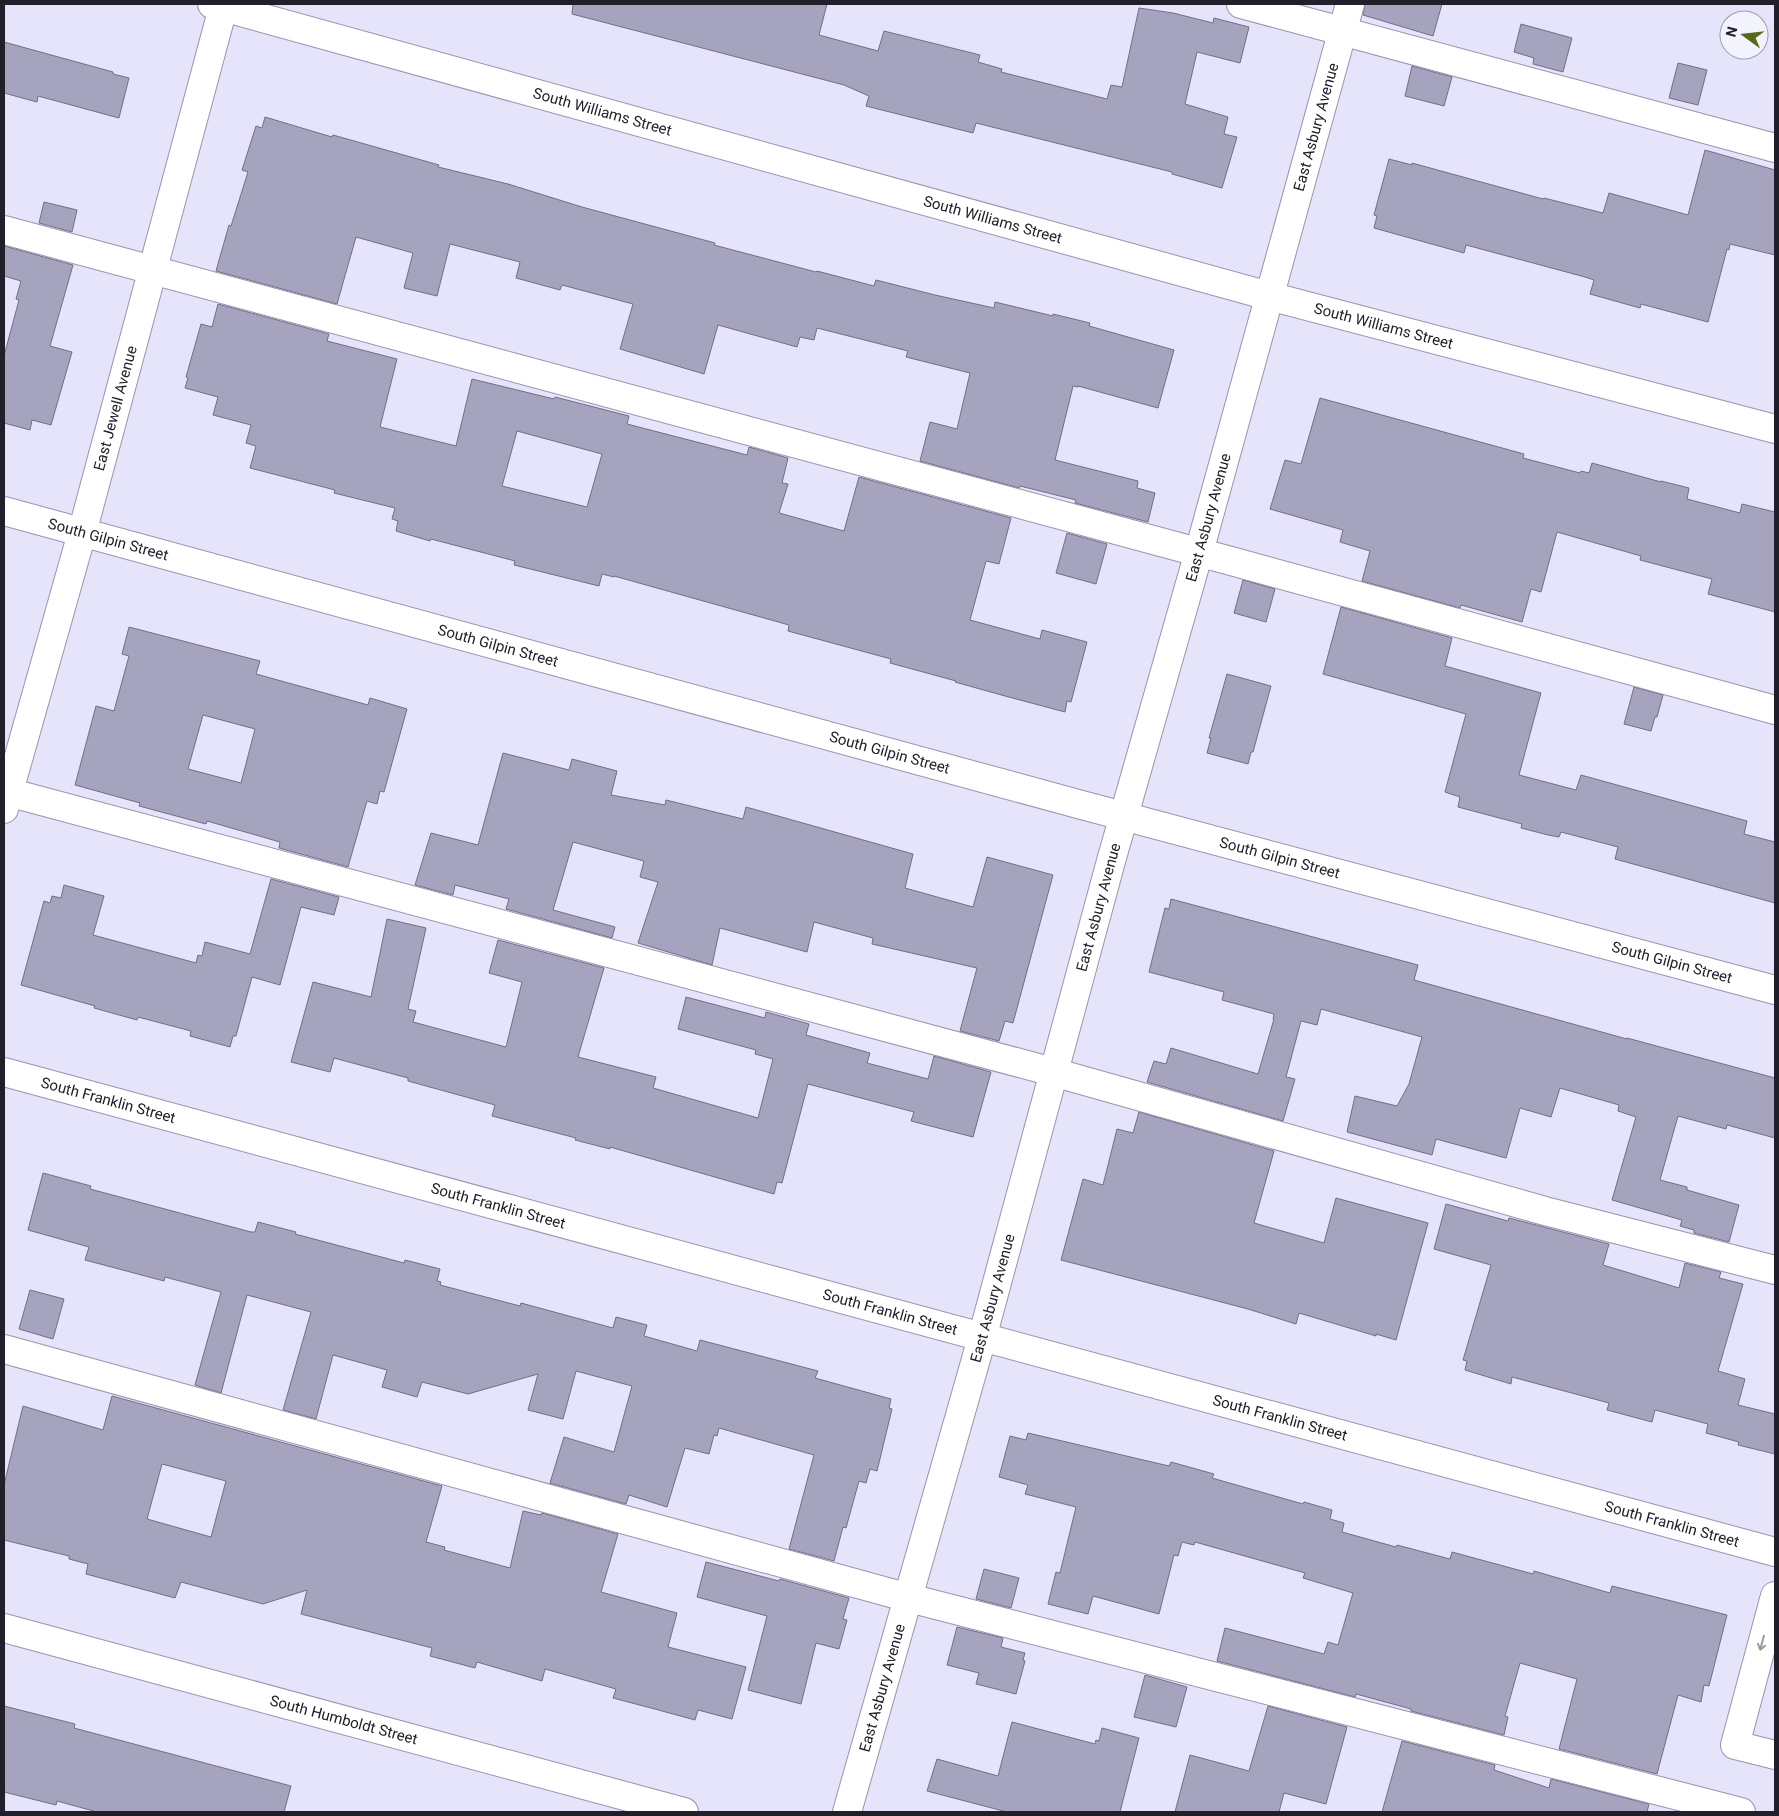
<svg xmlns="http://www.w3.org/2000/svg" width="1779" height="1816" viewBox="0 0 1779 1816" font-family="Roboto,sans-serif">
	<rect width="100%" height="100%" fill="#e6e4fb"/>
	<g fill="#a6a3be" stroke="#716e87" fill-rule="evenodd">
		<polygon points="573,4 827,4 819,35 878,51 884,31 980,55 978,62 1002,69 1001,72 1107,99 1111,85 1122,87 1139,8 1173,13 1213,23 1214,18 1249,27 1240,63 1197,52 1185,104 1228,117 1224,134 1237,137 1222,188 1172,174 1172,172 976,123 973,133 866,106 869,96 844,85 572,14"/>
		<polygon points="1365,4 1442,4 1433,36 1363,15"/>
		<polygon points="1521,24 1572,38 1563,72 1533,64 1534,58 1514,52"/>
		<polygon points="4,42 113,72 113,74 129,78 119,118 38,96 37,102 4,93"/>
		<polygon points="1678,63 1707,70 1698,105 1669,98"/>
		<polygon points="1412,66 1452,77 1444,106 1405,96"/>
		<polygon points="265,117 332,137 333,135 439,165 438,167 508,184 582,207 715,243 714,245 816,272 817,271 874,286 876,280 935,295 994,308 995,302 1053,316 1053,314 1090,323 1089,326 1174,350 1158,408 1078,386 1078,387 1073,386 1055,460 1138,481 1137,488 1155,493 1148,522 1075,503 1076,500 1020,486 1019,488 920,461 930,422 957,429 970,373 906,357 908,351 817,328 814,340 800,337 797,347 718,325 704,374 620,349 633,304 562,285 560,290 516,278 520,262 450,244 437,296 404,288 413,253 356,237 337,304 216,271 229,225 231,226 248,172 242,170 256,126 262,128"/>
		<polygon points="1705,150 1775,170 1775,255 1730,244 1729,250 1727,249 1708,322 1641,304 1640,308 1590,294 1594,280 1585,277 1466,245 1464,253 1374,228 1377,216 1374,215 1389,159 1412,165 1412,163 1543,199 1544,198 1603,213 1609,193 1688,215"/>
		<polygon points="44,202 77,210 72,232 39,223"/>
		<polygon points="4,246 73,265 50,346 72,352 51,425 32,420 30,430 4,423 4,356 19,300 16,299 21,281 4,276"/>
		<path d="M218,304L329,334L327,341L397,359L380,427L456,446L472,379L554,399L555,397L629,416L627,424L747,455L749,447L788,458L782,483L788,484L779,513L844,531L859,477L1011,518L999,564L986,561L970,620L1040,639L1042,630L1087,642L1071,702L1067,701L1065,712L1005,696L955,682L956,681L890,663L891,659L788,631L789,625L614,576V577L602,574L599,586L514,565L515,561L431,539L430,541L396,531L398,521L392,519L395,508L334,493L335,490L250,468L256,446L246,443L251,425L213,415L218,397L185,388L188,378L186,377L201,324L212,327ZM517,431L602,454L587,507L502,486Z"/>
		<polygon points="1320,398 1524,454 1523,458 1580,473 1581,471 1589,473 1592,463 1661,482 1661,481 1689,488 1687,499 1740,513 1742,504 1775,512 1775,612 1708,594 1712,579 1640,560 1641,556 1557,532 1541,592 1531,589 1522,622 1461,605 1460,608 1362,581 1370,551 1340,542 1343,530 1270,509 1285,460 1301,464"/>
		<polygon points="1067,533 1107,544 1096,584 1056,573"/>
		<polygon points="1243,580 1275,589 1266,622 1234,613"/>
		<polygon points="1341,607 1452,638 1445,666 1541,693 1519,775 1576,790 1581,775 1747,821 1744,834 1775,842 1775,903 1615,859 1618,847 1561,832 1559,837 1548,835 1521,828 1522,824 1458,807 1460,797 1445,792 1466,714 1323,674"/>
		<path d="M129,627L260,661L256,674L368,705L370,698L407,709L384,792L380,791L377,804L367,801L348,867L279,848L280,842L207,821L206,824L139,806L140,803L75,785L96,706L114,711L129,656L122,654ZM203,715L255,729L241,783L188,769Z"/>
		<polygon points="1227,674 1271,686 1253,752 1251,752 1248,764 1207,753 1211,738 1209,738"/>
		<polygon points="1634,687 1663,695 1657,717 1655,717 1651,731 1624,724"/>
		<polygon points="503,753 569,770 572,759 617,771 611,795 665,805 666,800 743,819 746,807 913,854 905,888 973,907 987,857 1053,875 1013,1023 1005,1021 999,1041 960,1031 977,968 872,944 873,938 814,922 807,952 720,928 712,965 638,943 658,882 640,877 644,861 573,842 553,910 615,927 612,938 506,909 509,899 455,885 453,895 415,885 431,833 478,845"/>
		<polygon points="271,879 339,897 334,915 301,907 280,985 252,977 236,1036 233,1036 230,1047 190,1036 191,1031 138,1017 137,1020 94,1008 95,1006 21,985 44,901 50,903 52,896 61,898 64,885 104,896 93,935 196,963 198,955 202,956 205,942 250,954"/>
		<polygon points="1171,899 1418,965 1414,980 1627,1039 1627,1038 1775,1078 1775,1138 1727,1125 1726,1129 1678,1116 1660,1180 1687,1187 1687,1190 1739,1205 1729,1242 1694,1233 1694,1230 1680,1226 1682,1220 1612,1200 1636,1117 1618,1111 1619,1105 1560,1088 1551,1117 1520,1108 1506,1158 1436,1139 1432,1155 1347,1132 1355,1096 1397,1106 1409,1084 1422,1037 1321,1009 1317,1025 1301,1021 1286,1077 1295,1079 1283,1121 1147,1082 1154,1061 1166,1064 1171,1048 1258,1074 1274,1019 1273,1019 1274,1014 1222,1000 1224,992 1149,972 1165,908 1169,909"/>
		<polygon points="387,919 426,928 408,1009 416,1011 413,1022 506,1047 522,982 489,973 498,940 604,968 578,1057 656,1077 653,1088 758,1118 773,1059 755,1054 756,1050 678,1029 686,997 765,1018 766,1012 809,1024 806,1035 870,1053 867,1063 928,1079 934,1056 991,1072 973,1137 911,1121 914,1112 808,1084 782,1183 777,1182 774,1194 610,1147 610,1149 575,1140 576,1138 492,1116 495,1105 408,1081 408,1078 334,1058 330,1072 291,1062 313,982 371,997"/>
		<polygon points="1139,1112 1274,1151 1254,1223 1324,1243 1336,1198 1428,1223 1396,1340 1376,1334 1376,1336 1299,1313 1296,1324 1248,1309 1061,1260 1083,1179 1103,1185 1117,1129 1133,1133"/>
		<polygon points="43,1173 91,1186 90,1189 251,1232 255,1232 258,1222 296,1232 295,1234 404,1263 405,1260 440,1269 437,1281 441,1282 440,1285 520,1306 521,1303 613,1328 616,1317 647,1325 644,1336 697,1351 700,1340 818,1371 815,1378 891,1399 889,1408 892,1409 877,1471 870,1469 866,1483 859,1481 846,1528 843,1527 834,1561 789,1549 814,1455 719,1428 717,1436 714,1435 709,1454 685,1448 667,1507 629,1495 626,1504 550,1483 564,1437 614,1452 632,1386 576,1371 563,1419 528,1410 538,1374 468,1394 422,1382 417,1397 382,1387 387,1370 333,1355 316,1419 283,1410 311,1312 247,1295 221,1393 195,1385 221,1292 165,1277 164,1281 85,1260 89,1247 28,1230"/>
		<polygon points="1446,1204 1508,1221 1509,1218 1609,1244 1603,1265 1679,1288 1685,1263 1721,1272 1719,1278 1743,1284 1718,1371 1745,1379 1738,1405 1775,1414 1775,1454 1738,1445 1739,1442 1706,1433 1708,1424 1655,1410 1652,1422 1607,1410 1609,1403 1512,1377 1511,1384 1465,1370 1467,1361 1463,1360 1491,1265 1434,1249"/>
		<polygon points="30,1290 64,1299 53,1339 19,1329"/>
		<path d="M112,1396L442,1486L426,1542L445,1547L444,1550L510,1568L523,1511L541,1515L542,1513L618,1534L601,1592L677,1613L668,1647L746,1667L732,1719L698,1710L695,1720L651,1708L613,1698L616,1689L545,1669L542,1681L477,1662L475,1668L430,1656L432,1648L301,1614L307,1590L263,1604L181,1582L175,1598L86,1574L88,1564L69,1559V1556L4,1540V1485L23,1406L103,1430ZM162,1464L226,1481L211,1537L147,1519Z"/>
		<polygon points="1028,1433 1169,1466 1171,1462 1214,1474 1212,1478 1303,1504 1304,1502 1332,1510 1330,1519 1344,1523 1342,1532 1396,1547 1397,1545 1450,1559 1452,1552 1533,1574 1534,1571 1610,1593 1612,1586 1727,1615 1709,1686 1704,1685 1701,1702 1678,1695 1657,1774 1559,1749 1577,1679 1520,1663 1505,1716 1508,1717 1504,1735 1411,1711 1411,1709 1356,1694 1355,1697 1217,1661 1225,1628 1324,1654 1328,1642 1338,1645 1353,1593 1303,1578 1305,1573 1195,1542 1194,1545 1182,1542 1178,1556 1174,1555 1159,1614 1093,1596 1088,1614 1048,1604 1056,1572 1060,1573 1076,1507 1025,1494 1028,1485 999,1477 1010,1436 1026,1440"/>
		<polygon points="706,1562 779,1581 780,1579 849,1598 843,1619 847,1620 839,1649 816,1643 801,1704 748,1690 767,1616 697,1597"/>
		<polygon points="984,1569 1019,1578 1011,1608 976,1599"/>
		<polygon points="957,1627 1003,1638 1001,1647 1025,1653 1023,1660 1025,1661 1016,1694 976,1684 979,1673 947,1665"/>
		<polygon points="1145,1675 1187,1687 1176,1727 1134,1717"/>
		<polygon points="4,1706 75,1724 74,1728 291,1786 284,1812 97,1812 57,1801 56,1805 4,1792"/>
		<polygon points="1268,1706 1347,1727 1326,1804 1284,1793 1279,1812 1175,1812 1190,1755 1249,1771"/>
		<polygon points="1012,1722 1095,1744 1096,1740 1099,1741 1102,1728 1139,1738 1120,1812 1007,1812 927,1791 937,1759 998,1776"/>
		<polygon points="1402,1741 1495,1765 1494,1770 1549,1788 1551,1779 1649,1804 1647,1812 1382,1812"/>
	</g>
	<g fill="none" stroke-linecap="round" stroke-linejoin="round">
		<defs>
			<g id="minor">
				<path id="s1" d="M212,4L1269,296L1775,429"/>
				<polyline points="1241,4 1775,148"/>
				<polyline points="4,230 1231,561 1775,710"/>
				<path id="s2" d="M4,511L1078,804L1775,990"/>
				<polyline points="4,791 1053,1072 1545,1211 1775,1270"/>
				<path id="s3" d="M4,809L82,533L224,4"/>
				<path id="s4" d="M4,1072L1775,1552"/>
				<polyline points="4,1349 909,1598 1741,1812"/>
				<polyline points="1775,1596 1735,1745 1775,1755"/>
				<path id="s5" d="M4,1628L684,1812"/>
				<path id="s6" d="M847,1812L982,1338L1111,861L1199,552L1350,4"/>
			</g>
		</defs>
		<use href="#minor" stroke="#9794af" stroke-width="30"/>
		<use href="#minor" stroke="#fff" stroke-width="28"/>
	</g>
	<defs><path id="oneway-shaft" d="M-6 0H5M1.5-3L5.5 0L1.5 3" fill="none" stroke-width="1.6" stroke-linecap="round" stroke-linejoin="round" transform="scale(1.25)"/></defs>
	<use stroke="#9b9b9f" href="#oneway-shaft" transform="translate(1762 1643) rotate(105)"/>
	<g text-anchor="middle" stroke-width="4" stroke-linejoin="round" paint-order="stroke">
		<g font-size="15" fill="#21202a" stroke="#f3f3fe">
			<text dy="5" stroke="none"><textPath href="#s1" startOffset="405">South Williams Street</textPath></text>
			<text dy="5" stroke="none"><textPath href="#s6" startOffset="1749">East Asbury Avenue</textPath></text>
			<text dy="5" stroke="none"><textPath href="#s1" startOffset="810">South Williams Street</textPath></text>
			<text dy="5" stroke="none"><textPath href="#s1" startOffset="1215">South Williams Street</textPath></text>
			<text dy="5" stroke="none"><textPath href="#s3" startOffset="416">East Jewell Avenue</textPath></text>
			<text dy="5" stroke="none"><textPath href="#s6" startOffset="1344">East Asbury Avenue</textPath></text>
			<text dy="5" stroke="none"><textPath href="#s2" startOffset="108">South Gilpin Street</textPath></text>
			<text dy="5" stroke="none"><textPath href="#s2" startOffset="512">South Gilpin Street</textPath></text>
			<text dy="5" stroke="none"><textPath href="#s2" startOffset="918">South Gilpin Street</textPath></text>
			<text dy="5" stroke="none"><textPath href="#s2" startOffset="1322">South Gilpin Street</textPath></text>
			<text dy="5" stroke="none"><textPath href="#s6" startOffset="939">East Asbury Avenue</textPath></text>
			<text dy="5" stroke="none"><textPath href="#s2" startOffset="1728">South Gilpin Street</textPath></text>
			<text dy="5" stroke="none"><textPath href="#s4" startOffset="108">South Franklin Street</textPath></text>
			<text dy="5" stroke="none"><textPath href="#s4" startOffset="512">South Franklin Street</textPath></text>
			<text dy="5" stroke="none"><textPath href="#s6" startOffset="534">East Asbury Avenue</textPath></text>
			<text dy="5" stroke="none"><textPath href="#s4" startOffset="918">South Franklin Street</textPath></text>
			<text dy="5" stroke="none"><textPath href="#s4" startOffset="1322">South Franklin Street</textPath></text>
			<text dy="5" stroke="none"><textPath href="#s4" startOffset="1728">South Franklin Street</textPath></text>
			<text dy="5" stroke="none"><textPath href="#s6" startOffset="129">East Asbury Avenue</textPath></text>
			<text dy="5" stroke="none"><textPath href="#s5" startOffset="352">South Humboldt Street</textPath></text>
		</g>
	</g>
	<rect width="1779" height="1816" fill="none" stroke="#21202a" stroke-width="10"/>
	<g transform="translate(1744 35) rotate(285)"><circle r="24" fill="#f3f3fe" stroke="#9f9fa9"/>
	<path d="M0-4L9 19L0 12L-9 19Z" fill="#566915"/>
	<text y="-8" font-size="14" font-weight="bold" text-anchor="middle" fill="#21202a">N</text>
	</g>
</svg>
